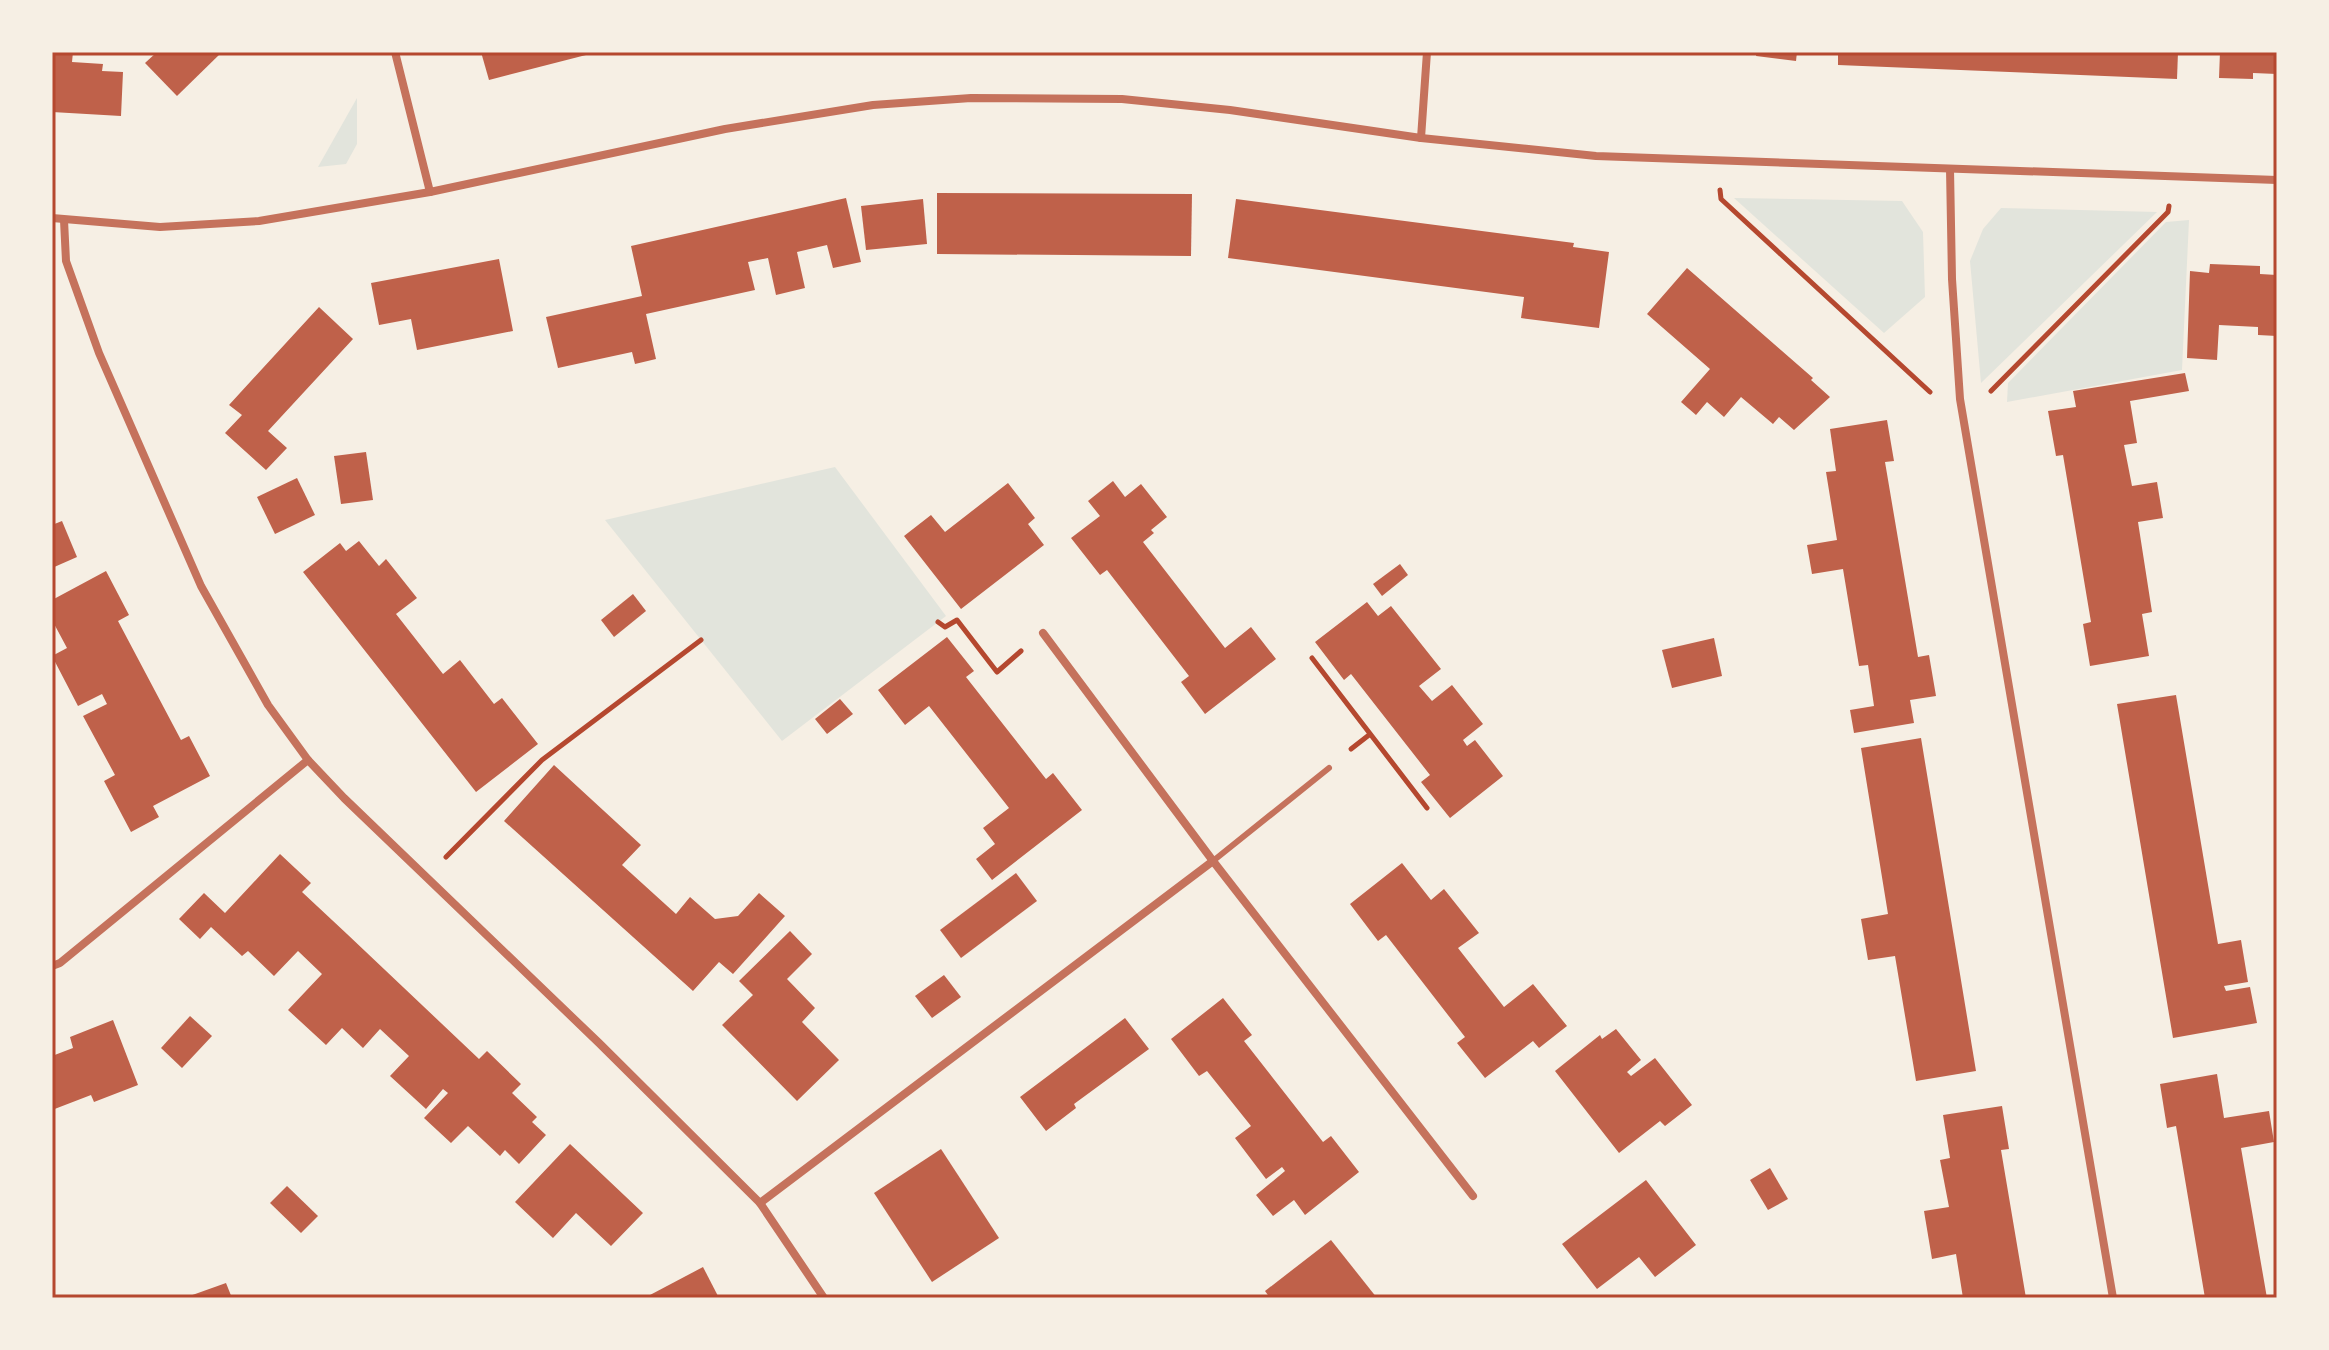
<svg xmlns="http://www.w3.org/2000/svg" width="2329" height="1350" viewBox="0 0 2329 1350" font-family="'Nunito Sans',sans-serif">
	<rect width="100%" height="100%" fill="#f6efe4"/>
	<g fill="#e2e4dc">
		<polygon points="357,98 357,144 346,164 318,167"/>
		<polygon points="1734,198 1902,201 1923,232 1925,297 1884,333"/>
		<polygon points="2001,208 2157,212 1981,383 1970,261 1983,229"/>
		<polygon points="2189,220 2182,370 2007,402 2008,383 2166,222"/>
		<polygon points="835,467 946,616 782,741 605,520"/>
	</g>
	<g fill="#bf614a">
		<polygon points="52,52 73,52 72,62 103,64 102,71 123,72 121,116 52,112"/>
		<polygon points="157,52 222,52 177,96 145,63"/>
		<polygon points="481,52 585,52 586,55 489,80"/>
		<polygon points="1757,52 1797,52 1796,61 1756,56"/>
		<polygon points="1838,52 2178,52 2177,79 1838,65"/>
		<polygon points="2220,52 2277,52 2277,74 2253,73 2253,79 2219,78"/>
		<polygon points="937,193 1192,194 1191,256 937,254"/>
		<polygon points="846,198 861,262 833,268 827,245 797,252 805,288 776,295 768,258 748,262 755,290 646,314 656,359 635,364 632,352 558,368 546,317 642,296 631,246"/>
		<polygon points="923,199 927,244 866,250 861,206"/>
		<polygon points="1236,199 1574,243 1573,247 1609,252 1599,328 1521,318 1524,297 1228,258"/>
		<polygon points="499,259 513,331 417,350 411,319 379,325 371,283"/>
		<polygon points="2210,264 2260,266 2260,274 2277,275 2277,336 2258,335 2258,327 2219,325 2217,360 2187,358 2190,271 2209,273"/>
		<polygon points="1687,268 1813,378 1811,380 1830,397 1794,430 1779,417 1773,424 1741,397 1724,417 1707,402 1696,415 1681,402 1710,369 1647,314"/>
		<polygon points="319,307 353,339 268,431 287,448 266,470 225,433 242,415 229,405"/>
		<polygon points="2185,373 2189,391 2130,401 2137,443 2124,445 2132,486 2157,482 2163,518 2138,522 2152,612 2142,614 2149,656 2090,666 2083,624 2091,622 2063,455 2056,456 2048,411 2076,407 2073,391"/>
		<polygon points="1887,420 1894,461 1885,462 1918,657 1929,655 1936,696 1910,700 1914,723 1854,733 1850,710 1874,706 1868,665 1859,666 1843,569 1812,574 1807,545 1837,540 1826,472 1836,471 1830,429"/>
		<polygon points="366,452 373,500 341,504 334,456"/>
		<polygon points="297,478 315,515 275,534 257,497"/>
		<polygon points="1113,481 1125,497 1141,484 1167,517 1151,530 1154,533 1143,542 1225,648 1251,627 1276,659 1205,714 1181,682 1189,676 1107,570 1100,575 1071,538 1100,516 1088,501"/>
		<polygon points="1008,483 1035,518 1028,524 1044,545 961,609 904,536 931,515 945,532"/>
		<polygon points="62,521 77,557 52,568 52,525"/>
		<polygon points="359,541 379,566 386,559 417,598 396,614 443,674 460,660 494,704 502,698 538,744 476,792 303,572 340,543 346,551"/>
		<polygon points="1400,564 1408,575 1382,596 1373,584"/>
		<polygon points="106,571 129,615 118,621 181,740 189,736 210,776 153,806 159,817 131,832 104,781 115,775 83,716 107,704 102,694 78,706 52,656 67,648 52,620 52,600"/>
		<polygon points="633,594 646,611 614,637 601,620"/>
		<polygon points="1367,602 1378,616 1391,606 1441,669 1419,686 1432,701 1452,685 1483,724 1463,740 1467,746 1475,740 1503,776 1450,818 1421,782 1430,775 1351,674 1344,680 1315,642"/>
		<polygon points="947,637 974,671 966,677 1046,779 1053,773 1082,810 992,880 976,859 995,844 983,828 1009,808 929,706 905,725 878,690"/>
		<polygon points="1714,638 1722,676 1672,688 1662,650"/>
		<polygon points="2176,695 2218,944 2241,940 2248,982 2224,986 2226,991 2250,987 2257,1023 2173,1038 2117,704"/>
		<polygon points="840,699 853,714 827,734 815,719"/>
		<polygon points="1921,738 1976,1071 1916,1081 1895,956 1868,960 1861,919 1888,914 1861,748"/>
		<polygon points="554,765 641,845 622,865 676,914 690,897 715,919 738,916 759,893 785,916 733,974 719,962 693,991 504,821"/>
		<polygon points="280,854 311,883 302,892 347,934 479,1059 487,1051 521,1084 512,1093 537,1117 532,1122 546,1135 519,1164 505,1150 500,1156 468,1126 451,1143 424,1118 448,1093 443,1089 426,1109 390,1076 409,1056 380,1029 363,1048 342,1028 326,1045 288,1010 322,974 298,951 274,976 248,951 242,956 211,927 200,939 179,919 204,893 225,913"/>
		<polygon points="1402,863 1431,900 1444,889 1479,933 1458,948 1504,1007 1533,984 1567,1026 1539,1048 1533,1041 1485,1078 1457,1043 1465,1037 1386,935 1378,941 1350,904"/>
		<polygon points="1016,873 1037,901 961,958 940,930"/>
		<polygon points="790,931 812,954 787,979 815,1008 802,1022 839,1060 797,1101 722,1025 753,995 739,981"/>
		<polygon points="944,975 961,997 932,1018 915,996"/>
		<polygon points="1223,998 1252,1035 1244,1041 1323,1142 1331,1136 1359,1172 1305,1215 1294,1200 1273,1216 1256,1195 1285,1171 1282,1167 1266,1179 1235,1138 1251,1126 1207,1071 1199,1076 1171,1039"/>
		<polygon points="190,1016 212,1036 182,1068 161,1048"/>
		<polygon points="1125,1018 1149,1049 1074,1104 1076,1108 1046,1131 1020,1097"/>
		<polygon points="113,1020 138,1085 94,1102 91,1095 52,1110 52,1056 73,1048 70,1037"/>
		<polygon points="1616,1029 1641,1060 1627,1072 1631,1076 1655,1058 1692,1105 1665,1126 1660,1121 1619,1153 1555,1071 1600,1035 1602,1039"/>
		<polygon points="2217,1074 2224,1118 2269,1111 2274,1142 2241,1148 2267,1298 2205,1298 2176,1126 2167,1128 2160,1084"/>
		<polygon points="2002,1106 2009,1149 2001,1150 2026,1298 1963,1298 1956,1254 1932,1259 1924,1211 1949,1207 1940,1160 1950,1158 1943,1115"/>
		<polygon points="570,1144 643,1213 611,1246 576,1213 553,1238 515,1202"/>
		<polygon points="941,1149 999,1238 932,1282 874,1193"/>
		<polygon points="1770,1168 1788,1199 1768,1210 1750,1180"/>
		<polygon points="1646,1180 1696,1245 1655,1277 1639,1257 1597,1289 1562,1244"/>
		<polygon points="287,1186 318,1216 301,1233 270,1203"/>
		<polygon points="1331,1240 1377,1298 1270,1298 1265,1291"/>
		<polygon points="703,1267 719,1298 652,1298 650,1295"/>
		<polygon points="226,1283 232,1298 184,1298"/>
	</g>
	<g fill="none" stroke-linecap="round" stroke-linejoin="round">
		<g stroke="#b5482f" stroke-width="5">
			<polyline points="1720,190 1721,199 1930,392"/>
			<polyline points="1991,391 2168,212 2169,206"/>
			<polyline points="938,622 945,627 957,620 997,672 1021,651"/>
			<polyline points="1312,658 1427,808"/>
			<polyline points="1351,749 1369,735"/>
			<polyline points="446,857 542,760 701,640"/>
		</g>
		<polyline stroke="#c5725c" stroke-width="6" points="1213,861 1329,768"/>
		<g stroke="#c5725c" stroke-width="8">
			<polyline points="395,52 430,192"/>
			<polyline points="1421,138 1427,52"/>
			<polyline points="1950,169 1952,279 1960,399 2113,1298"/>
			<polyline points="52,218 160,227 259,221 430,192 725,129 873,105 971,98 1122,99 1230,110 1421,138 1596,156 2277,180"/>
			<polyline points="64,220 66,261 99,353 201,586 268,705 308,760 344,798 599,1043 760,1203 824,1298"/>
			<polyline points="1043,633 1213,861 1473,1196"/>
			<polyline points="52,966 60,963 308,760"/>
			<polyline points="760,1203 1213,861"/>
		</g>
	</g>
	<rect width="2329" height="1350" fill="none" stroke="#f6efe4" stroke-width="108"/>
	<rect x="54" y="54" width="2221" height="1242" fill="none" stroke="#b5482f" stroke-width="3"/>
</svg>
